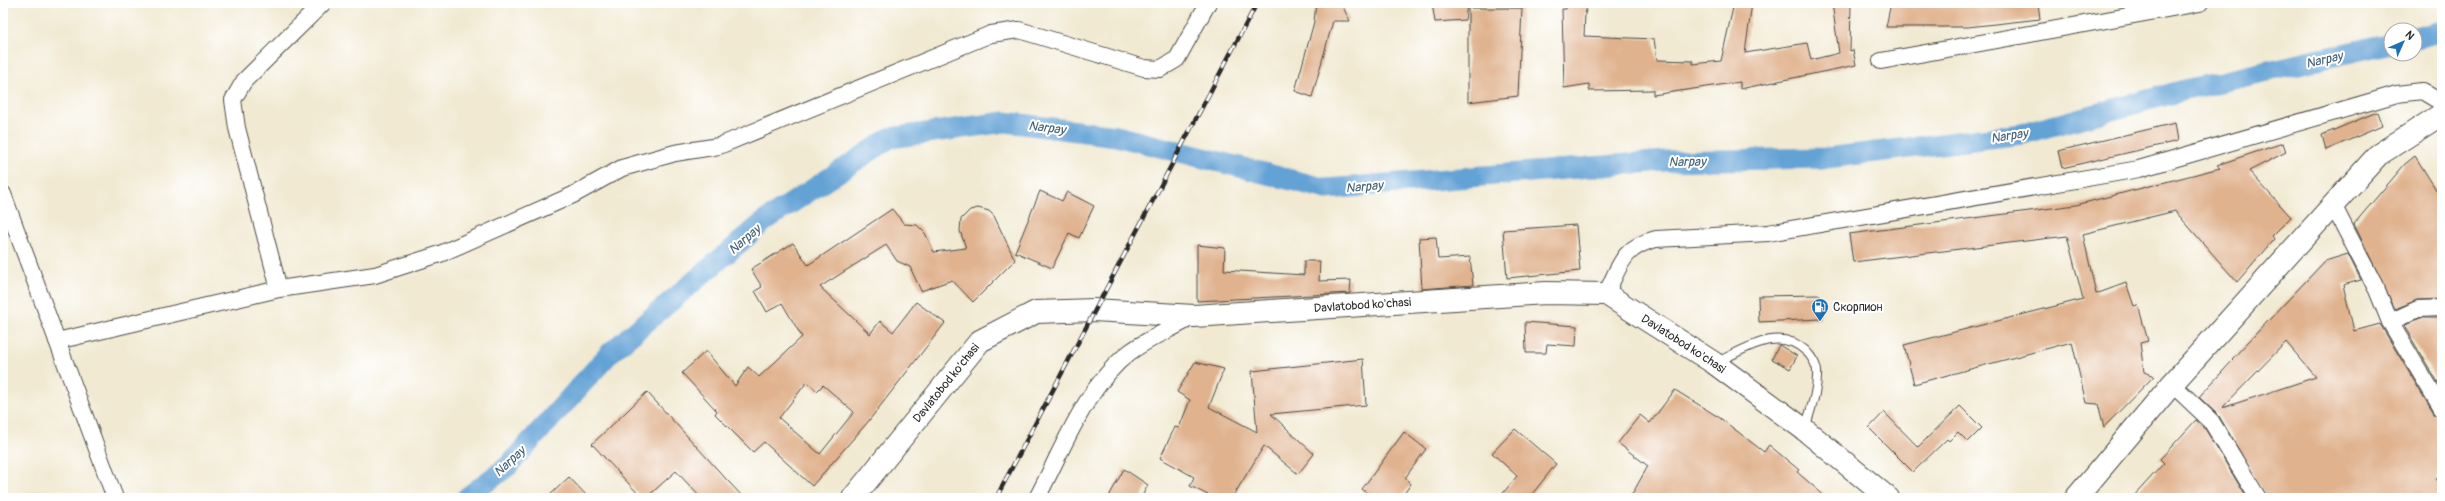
<svg xmlns="http://www.w3.org/2000/svg" width="2445" height="501" viewBox="0 0 2445 501" font-family="Pangolin,sans-serif">
	<rect width="100%" height="100%" fill="#fff"/>
	<filter id="ink" filterUnits="userSpaceOnUse"><feTurbulence type="fractalNoise" baseFrequency=".025" numOctaves="2"/><feDisplacementMap in="SourceGraphic" scale="8" xChannelSelector="R" yChannelSelector="G"/><feConvolveMatrix kernelMatrix="1 2 1 2 8 2 1 2 1" color-interpolation-filters="sRGB"/></filter>
	<filter id="wash" filterUnits="userSpaceOnUse"><feTurbulence type="fractalNoise" baseFrequency=".012" numOctaves="4" result="noise"/><feDisplacementMap in="SourceGraphic" scale="16" xChannelSelector="R" yChannelSelector="G"/><feGaussianBlur stdDeviation="0.9" result="paint"/><feColorMatrix in="noise" values="0 0 0 0 0 0 0 0 0 0 0 0 0 0 0 0 0 1.4 0 .05"/><feComposite in="paint" operator="in"/></filter>
	<g filter="url(#wash)">
		<rect width="100%" height="100%" fill="#f1e9d1"/>
		<g fill="none" stroke-linecap="round" stroke-linejoin="round">
			<g stroke="#63a2d5" stroke-width="21">
				<polyline points="2415,38 2442,31"/>
				<polyline points="466,498 508,466 610,353 766,220 890,138 1005,122 1116,136 1327,189 1664,161 1827,158 2022,134 2185,90 2391,43"/>
			</g>
		</g>
		<g id="blocks">
			<g fill="#e0b28e" fill-rule="evenodd">
				<polygon points="1316,3 1341,3 1350,21 1333,21 1312,97 1295,91 1314,22"/>
				<polygon points="1432,3 1467,3 1465,20 1435,22"/>
				<polygon points="1568,3 1588,3 1585,14 1584,36 1654,39 1657,60 1693,61 1693,64 1721,61 1734,3 1752,3 1745,53 1807,43 1811,60 1839,53 1832,3 1851,3 1850,51 1853,50 1856,65 1740,89 1740,82 1653,95 1653,90 1589,91 1589,84 1564,88 1562,9 1566,9"/>
				<polygon points="1891,3 2038,3 2040,19 1968,27 1886,27"/>
				<polygon points="1468,8 1522,8 1518,96 1468,102"/>
				<polygon points="2377,112 2382,126 2326,150 2322,135"/>
				<polygon points="2175,123 2178,141 2062,168 2058,151"/>
				<polygon points="2283,143 2286,152 2249,171 2291,217 2272,236 2274,239 2237,282 2175,211 2083,234 2096,294 2126,283 2134,306 2138,305 2148,341 2140,343 2144,372 2154,376 2104,427 2098,404 2086,403 2072,342 1914,384 1904,345 2083,299 2067,236 1853,262 1849,234 2076,205 2220,168 2217,165"/>
				<polygon points="2415,156 2442,199 2442,299 2417,300 2395,309 2354,224 2405,164"/>
				<polygon points="1040,191 1062,201 1067,192 1094,206 1079,238 1069,233 1052,268 1015,252"/>
				<path d="M978,208L989,211L994,216L1015,260L973,302L952,280L921,291L910,267L897,261L886,245L820,287L870,334L880,321L893,332L916,302L945,323L867,423L812,486L764,442L753,452L715,414L717,411L682,373L706,351L735,386L748,367L759,377L802,337L782,303L767,312L755,291L762,287L751,269L793,243L808,265L892,209L904,224L917,225L925,233L934,252L966,248L960,231L961,219L970,210ZM807,382L817,391L823,385L854,412L820,454L779,418Z"/>
				<polygon points="1576,225 1580,271 1507,278 1503,230"/>
				<polygon points="1436,237 1438,259 1470,257 1473,285 1422,289 1419,238"/>
				<polygon points="1197,245 1225,248 1224,270 1304,275 1304,261 1320,261 1319,281 1351,280 1350,293 1197,301"/>
				<path d="M2348,254L2361,280L2343,285L2354,331L2380,324L2434,414L2442,418V474L2436,478L2442,490V498H2267L2219,416L2199,397L2233,360L2232,359L2325,261ZM2286,342L2316,377L2222,408Z"/>
				<polygon points="1820,295 1820,319 1759,322 1758,296"/>
				<polygon points="2420,318 2442,318 2442,390 2404,326"/>
				<polygon points="1525,322 1577,326 1576,346 1547,344 1546,353 1526,353"/>
				<polygon points="1779,345 1797,356 1790,369 1772,359"/>
				<polygon points="1363,359 1366,405 1271,414 1314,454 1298,474 1264,446 1232,498 1214,498 1190,486 1194,477 1160,458 1175,427 1179,428 1190,400 1177,392 1195,362 1224,369 1209,407 1257,432 1252,371"/>
				<polygon points="1675,390 1720,418 1764,452 1769,445 1799,470 1797,472 1827,498 1630,498 1648,466 1618,443 1640,415 1650,423"/>
				<polygon points="647,392 727,480 744,498 701,498 676,471 646,498 642,498 592,444"/>
				<polygon points="1960,406 1982,428 1968,442 1958,432 1949,441 1947,439 1913,472 1869,428 1884,412 1918,447"/>
				<polygon points="2196,420 2204,427 2247,498 2132,498 2164,463 2160,459"/>
				<polygon points="1515,429 1556,464 1529,498 1499,498 1517,476 1492,453"/>
				<polygon points="1404,432 1426,449 1405,478 1411,484 1401,498 1373,498 1362,489"/>
				<polygon points="1124,469 1148,485 1141,498 1108,498"/>
				<polygon points="569,477 589,498 547,498"/>
			</g>
		</g>
	</g>
	<g filter="url(#ink)">
		<use href="#blocks" fill-opacity="0" stroke="#494844" stroke-width="1"/>
		<g fill="none" stroke-linecap="round" stroke-linejoin="round">
			<defs>
				<path id="lane" d="M1717,362C1746,349 1778,325 1806,351C1811,356 1817,365 1817,372C1818,391 1810,411 1805,429"/>
				<g id="street">
					<polyline points="1881,61 2200,3"/>
					<polyline points="3,194 115,498"/>
					<polyline points="2333,205 2377,290 2390,322 2442,409"/>
					<polyline points="279,289 237,128 233,100 244,81 323,3"/>
					<path d="M1606,294C1620,266 1622,247 1656,239L1768,233L2139,169L2397,94L2422,91L2442,103"/>
					<polyline points="2390,322 2418,309 2442,308"/>
					<polyline points="57,341 279,289 375,275 440,254 573,195 622,168 675,153 719,146 991,34 1019,30 1144,68 1160,69 1177,59 1208,3"/>
					<polyline points="2172,384 2211,421 2258,498"/>
					<path d="M1037,498C1063,449 1085,387 1130,352C1149,338 1174,328 1194,316"/>
				</g>
				<g id="secondary">
					<path id="s1" d="M853,498L980,341L1036,312L1094,310L1194,316L1546,293L1606,294L1714,363L1805,430L1888,498"/>
					<polyline points="2076,498 2172,384 2378,155 2442,114"/>
				</g>
			</defs>
			<use href="#lane" stroke="#494844" stroke-width="10"/>
			<use href="#street" stroke="#494844" stroke-width="18"/>
			<use href="#secondary" stroke="#494844" stroke-width="24"/>
			<use href="#lane" stroke="#fff" stroke-width="8"/>
			<use href="#street" stroke="#fff" stroke-width="16"/>
			<use href="#secondary" stroke="#fff" stroke-width="22"/>
			<defs>
				<polyline id="rail" points="996,498 1257,3"/>
			</defs>
			<use href="#rail" stroke="#2b2b2b" stroke-width="4.5"/>
			<use href="#rail" stroke="#fff" stroke-width="3" stroke-dasharray="9" stroke-linecap="butt"/>
		</g>
	</g>
	<defs>
		<symbol id="fuel-pin" viewBox="-11 -11 22 30"><path d="M0 17L-7.5 6A9.5 9.5 0 1 1 7.5 6Z" fill="#1f6fb2" stroke="#fff"/><path d="M-5.5-6h7V0h2V4h1.3V-2.5L3-4.5l.8-.8L6-3V5H2.5V1h-1V6h-7ZM-4.2-4.7v3.2H.2V-4.7Z" fill="#fff"/></symbol>
	</defs>
	<g fill-rule="evenodd">
		<use href="#fuel-pin" x="1810" y="297" width="20" height="27"/>
	</g>
	<g text-anchor="middle" stroke-width="4" stroke-linejoin="round" paint-order="stroke">
		<g font-size="12" fill="#2b2b2b" stroke="#fff">
			<text dy="4" stroke="none"><textPath href="#s1" startOffset="592">Davlatobod ko'chasi</textPath></text>
			<text dy="4" stroke="none"><textPath href="#s1" startOffset="928">Davlatobod ko'chasi</textPath></text>
			<text dy="4" stroke="none"><textPath href="#s1" startOffset="148">Davlatobod ko'chasi</textPath></text>
		</g>
		<g font-size="12" fill="#2b2b2b" stroke="#fff" text-anchor="start">
			<text x="1833" y="311">Скорпион</text>
		</g>
		<g font-size="13" font-style="italic" fill="#446177" stroke="#fff">
			<text transform="translate(2324 59) rotate(-13)" y="5">Narpay</text>
			<text transform="translate(1047 127) rotate(7)" y="5">Narpay</text>
			<text transform="translate(2009 135) rotate(-9)" y="5">Narpay</text>
			<text transform="translate(1687 161) rotate(-1)" y="5">Narpay</text>
			<text transform="translate(1364 186) rotate(-5)" y="5">Narpay</text>
			<text transform="translate(744 239) rotate(-41)" y="5">Narpay</text>
			<text transform="translate(509 461) rotate(-43)" y="5">Narpay</text>
		</g>
	</g>
	<rect width="2445" height="501" fill="none" stroke="#fff" stroke-width="16"/>
	<g transform="translate(2403 42) rotate(45)"><circle r="19" fill="#ffffff" stroke="#aaaaaa"/>
	<path d="M0-3L7 15L0 10L-7 15Z" fill="#1f6fb2"/>
	<text y="-6" font-size="11" font-weight="bold" text-anchor="middle" fill="#2b2b2b">N</text>
	</g>
</svg>
